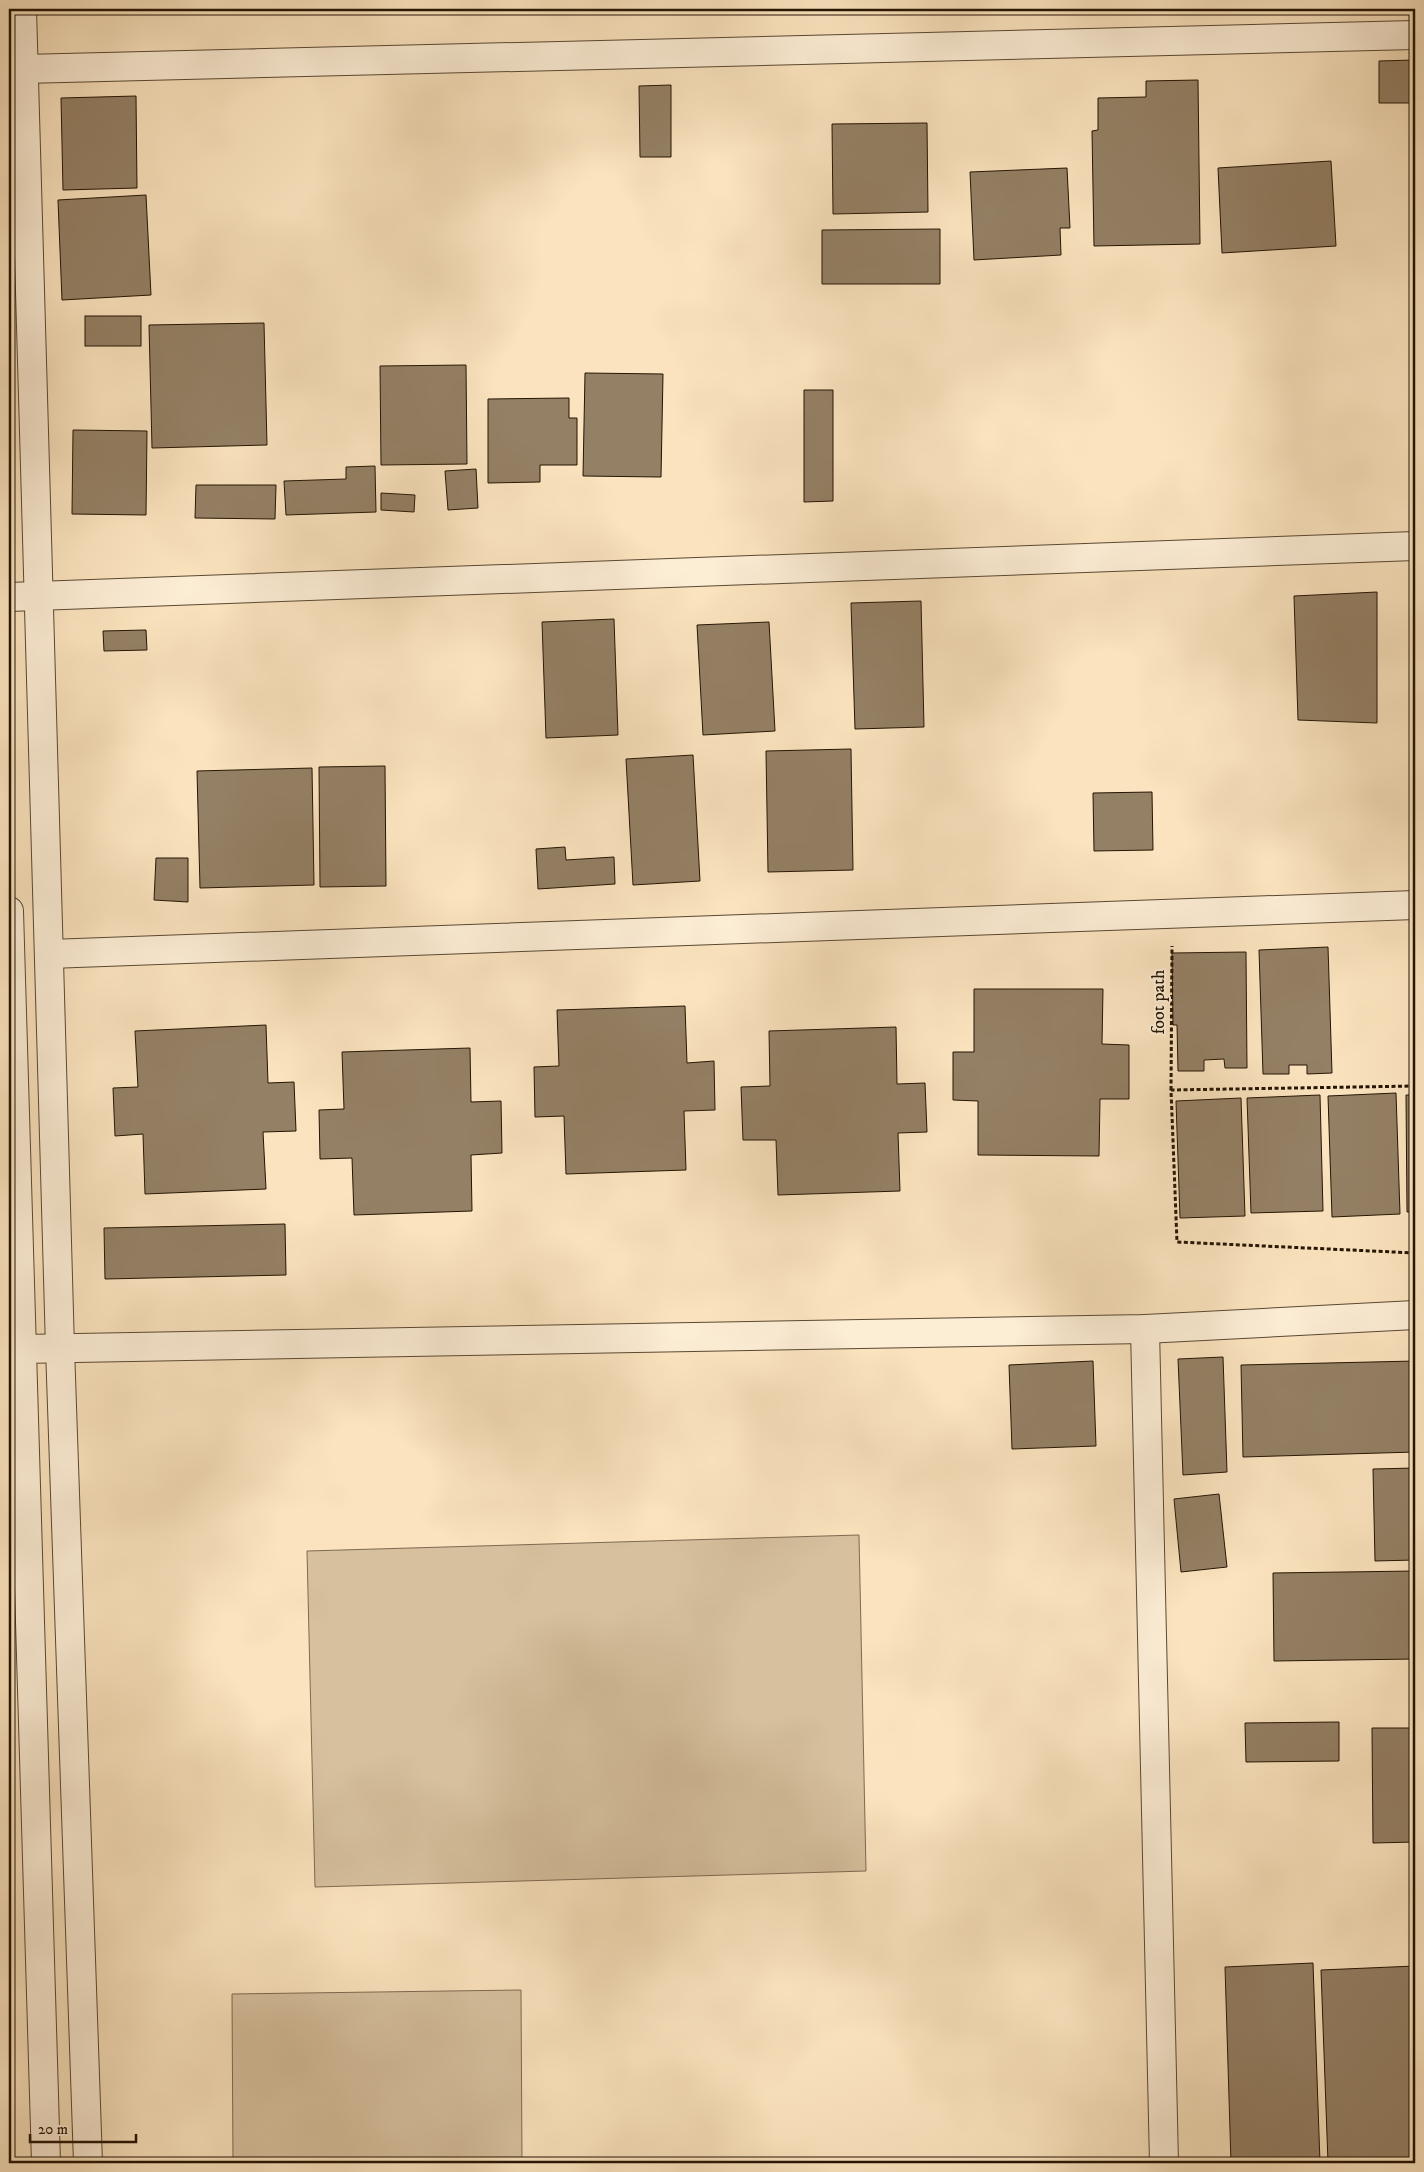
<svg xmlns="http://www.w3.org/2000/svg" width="1424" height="2172" viewBox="0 0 1424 2172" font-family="'IM FELL DW Pica',serif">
	<rect width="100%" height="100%" fill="#fae3be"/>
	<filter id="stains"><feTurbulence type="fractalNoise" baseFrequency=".004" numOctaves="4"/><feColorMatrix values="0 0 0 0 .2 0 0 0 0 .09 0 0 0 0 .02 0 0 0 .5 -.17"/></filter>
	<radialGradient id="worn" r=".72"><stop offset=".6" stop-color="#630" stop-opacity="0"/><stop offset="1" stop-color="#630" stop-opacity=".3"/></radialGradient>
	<g fill="#d6c09e" stroke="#7e6a51">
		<polygon points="859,1535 866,1871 315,1887 307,1551"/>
		<polygon points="521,1990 522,2163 233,2163 232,1994"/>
	</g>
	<g fill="#948065" stroke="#251504">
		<polygon points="1415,60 1415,103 1379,103 1379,61"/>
		<polygon points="1198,80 1200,244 1094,246 1092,131 1098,130 1098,98 1146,97 1146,81"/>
		<polygon points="671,85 671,157 640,157 639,86"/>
		<polygon points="136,96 137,188 63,190 61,98"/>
		<polygon points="927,123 928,212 833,214 832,124"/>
		<polygon points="1331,161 1336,246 1222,253 1218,168"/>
		<polygon points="1067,168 1070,228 1060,228 1061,255 974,260 970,172"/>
		<polygon points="146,195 151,295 62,300 58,200"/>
		<polygon points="940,229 940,284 822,284 822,230"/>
		<rect x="85" y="316" width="56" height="30"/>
		<polygon points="264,323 267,445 152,448 149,325"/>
		<polygon points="466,365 467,464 381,465 380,366"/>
		<polygon points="585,373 663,374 661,477 583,476"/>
		<polygon points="804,390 833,390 833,501 804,502"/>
		<polygon points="569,398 569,418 577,418 577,465 540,465 540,482 488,483 488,399"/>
		<polygon points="73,430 147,431 146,515 72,514"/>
		<polygon points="375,466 376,512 286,515 284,481 346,479 346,467"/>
		<polygon points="476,469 478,508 448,510 445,471"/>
		<polygon points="196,485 276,485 275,519 195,518"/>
		<polygon points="381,493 415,495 414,512 381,510"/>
		<polygon points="1377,592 1377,723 1298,720 1294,596"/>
		<polygon points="921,601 924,727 855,729 851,603"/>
		<polygon points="614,619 618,735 546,738 542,622"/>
		<polygon points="769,622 775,731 703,735 697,625"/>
		<polygon points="146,630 147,650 104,651 103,631"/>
		<polygon points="851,749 853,870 768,872 766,751"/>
		<polygon points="693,755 700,881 633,885 626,759"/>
		<polygon points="385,766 386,886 320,887 319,767"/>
		<polygon points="312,768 314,885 200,888 197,771"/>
		<polygon points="1152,792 1153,850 1094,851 1093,793"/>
		<polygon points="565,847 566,860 614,857 615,884 538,889 536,849"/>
		<polygon points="156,858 188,858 188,902 154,900"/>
		<polygon points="1328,947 1332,1073 1307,1074 1307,1065 1289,1065 1289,1074 1263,1074 1259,950"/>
		<polygon points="1246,952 1247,1068 1225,1068 1224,1059 1204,1060 1204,1071 1178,1071 1177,1025 1173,1025 1172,953"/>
		<polygon points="974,989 1103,989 1102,1044 1129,1045 1129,1099 1100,1099 1099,1156 978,1155 978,1101 953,1100 953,1052 974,1052"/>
		<polygon points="685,1006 687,1063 714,1061 715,1110 684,1111 686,1170 566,1174 564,1116 535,1117 534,1067 559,1066 557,1010"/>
		<polygon points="266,1025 268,1083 294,1082 296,1131 263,1132 266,1189 145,1194 143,1134 115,1136 113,1088 138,1087 135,1031"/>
		<polygon points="896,1027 897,1084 925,1083 927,1132 898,1133 900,1191 778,1195 776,1140 743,1140 741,1087 770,1086 769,1031"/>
		<polygon points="470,1048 471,1102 501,1101 502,1153 471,1155 472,1211 354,1215 352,1158 320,1159 319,1110 344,1109 342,1052"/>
		<polygon points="1396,1093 1400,1214 1332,1217 1328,1096"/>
		<polygon points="1320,1095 1323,1211 1251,1213 1247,1098"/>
		<polygon points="1406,1095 1415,1095 1415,1212 1407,1212"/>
		<polygon points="1241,1098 1245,1216 1180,1218 1176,1101"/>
		<polygon points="285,1224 286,1275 105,1279 104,1228"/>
		<polygon points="1223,1357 1227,1472 1183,1475 1178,1359"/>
		<polygon points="1093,1361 1096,1446 1012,1449 1009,1365"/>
		<polygon points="1415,1361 1415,1452 1243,1457 1241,1365"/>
		<polygon points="1415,1468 1415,1560 1375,1561 1373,1469"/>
		<polygon points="1219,1494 1227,1567 1181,1572 1174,1499"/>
		<polygon points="1415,1571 1415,1659 1274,1661 1273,1573"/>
		<polygon points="1339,1722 1339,1761 1246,1762 1245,1723"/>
		<polygon points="1372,1728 1415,1728 1415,1842 1373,1843"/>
		<polygon points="1313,1963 1320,2163 1231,2163 1225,1967"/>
		<polygon points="1415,1966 1415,2163 1328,2163 1321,1970"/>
	</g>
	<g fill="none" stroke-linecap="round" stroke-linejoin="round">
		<defs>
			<g id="street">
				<polyline points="22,9 60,1348 88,2163"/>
				<polyline points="23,69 1415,35"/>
				<polyline points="9,597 1415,546"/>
				<polyline points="9,911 46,2163"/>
				<polyline points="49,954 1415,905"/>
				<polyline points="1145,1329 1164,2163"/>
				<polyline points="21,1349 1145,1329 1415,1315"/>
			</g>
		</defs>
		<use href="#street" stroke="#5a4832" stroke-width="30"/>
		<g stroke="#251504" stroke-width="3" stroke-dasharray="4 2.5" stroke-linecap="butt">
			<polyline points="1415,1086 1171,1090 1177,1242 1415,1253"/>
			<polyline points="1171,1090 1172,946"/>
		</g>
		<use href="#street" stroke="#fcedd5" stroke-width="28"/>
	</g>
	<g text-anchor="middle" stroke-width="4" stroke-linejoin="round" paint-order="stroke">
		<g font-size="18" fill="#251504" stroke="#fcedd5">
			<text transform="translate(1158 1002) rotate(-90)" y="6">foot path</text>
		</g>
	</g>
	<rect width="1424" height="2172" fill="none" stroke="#fae3be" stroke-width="30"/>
	<rect x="10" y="10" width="1404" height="2152" fill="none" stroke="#251504" stroke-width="2.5"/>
	<rect x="15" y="15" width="1394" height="2142" fill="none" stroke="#251504"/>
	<path d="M30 2134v8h106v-8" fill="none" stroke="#251504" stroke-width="2.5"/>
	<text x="38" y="2134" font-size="15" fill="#251504" stroke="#fcedd5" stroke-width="4" paint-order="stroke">20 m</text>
	<rect width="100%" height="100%" filter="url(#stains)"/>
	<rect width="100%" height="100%" fill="url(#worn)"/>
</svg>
